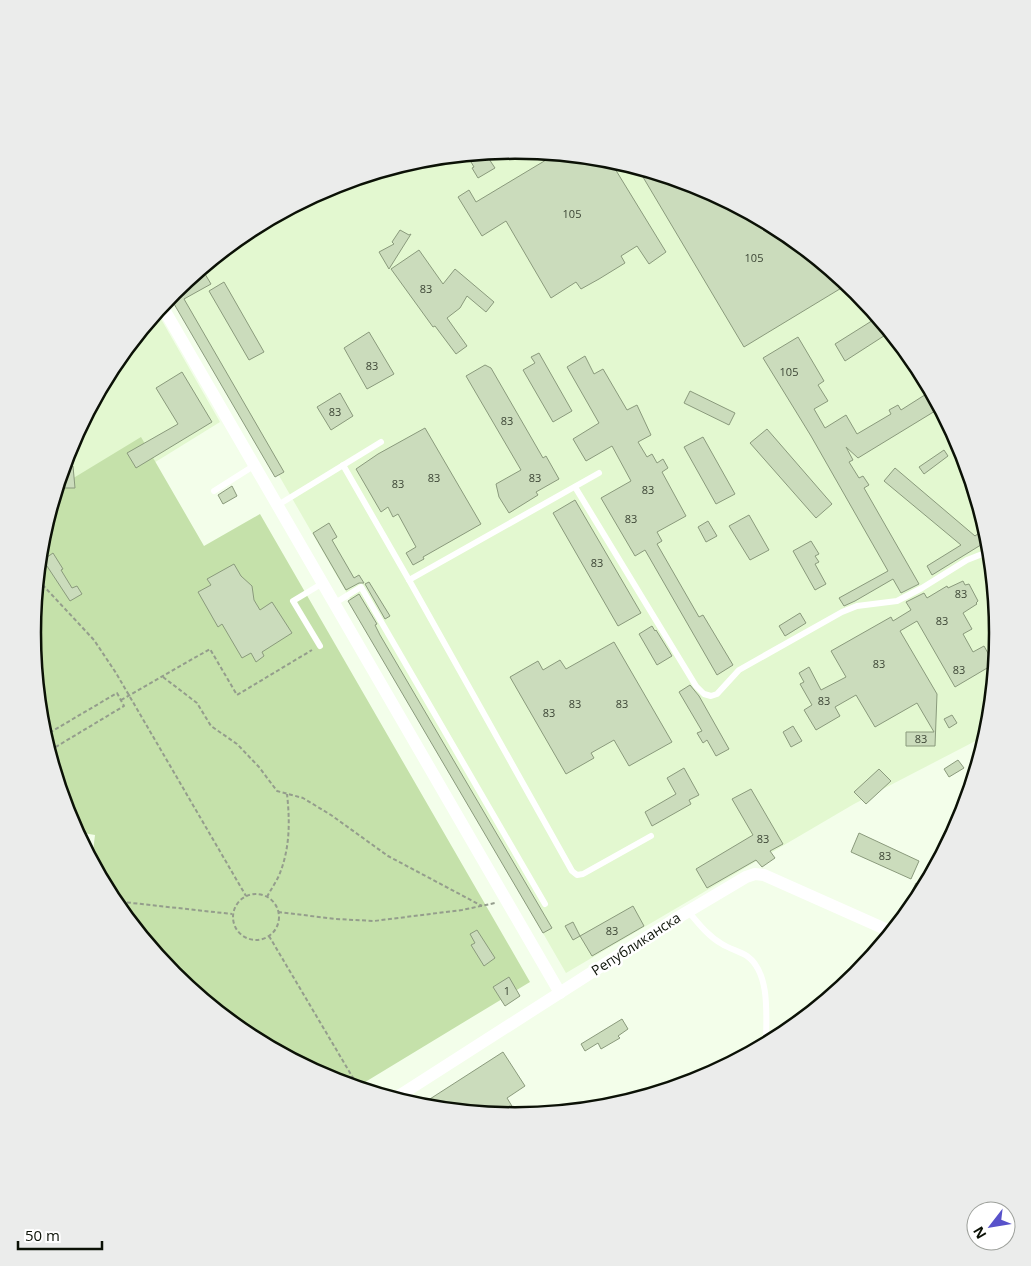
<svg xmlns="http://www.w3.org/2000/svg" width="1031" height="1266" viewBox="0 0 1031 1266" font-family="'Open Sans',sans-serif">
	<rect width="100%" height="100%" fill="#f3feea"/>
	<g fill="#e3f8d0">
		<polygon points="516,150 610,159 701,187 784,232 857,292 917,365 962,448 989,539 998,633 989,727 987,735 854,804 566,973 173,292 247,231 331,187 422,159"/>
		<polygon points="157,312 220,422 102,495 55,496 69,448 114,364"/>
	</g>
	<polygon fill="#c5e1aa" points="141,437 204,546 260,514 530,982 357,1087 330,1079 247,1034 220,1013 212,999 207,1002 174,974 114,901 92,860 95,835 77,832 69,818 42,727 33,633 42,538 57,488"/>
	<g fill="#cbdcbc" stroke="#8a9a7c">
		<polygon points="483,154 487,160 489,159 495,168 478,178 472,168 474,167 471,162"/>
		<polygon points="556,154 609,159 666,252 649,264 637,246 621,256 625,263 599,279 581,289 576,282 551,298 506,221 482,236 458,197 469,190 476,202"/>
		<polygon points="637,167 701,187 784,232 848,284 744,347"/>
		<polygon points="400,230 409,235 411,234 389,269 379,252 394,244 392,242"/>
		<polygon points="419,250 443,284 455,269 494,302 486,312 467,296 460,308 447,318 467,346 456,354 435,326 433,327 391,269"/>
		<polygon points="202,269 211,284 184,299 284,472 275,477 170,297"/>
		<polygon points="224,282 264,352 249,360 209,291"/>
		<polygon points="878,317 890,332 845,361 835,344"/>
		<polygon points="369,332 394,374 367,389 344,348"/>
		<polygon points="798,337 824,381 818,385 828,401 814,409 825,428 846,415 857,434 891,414 889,410 898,405 901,410 931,391 940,408 858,458 846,447 853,460 849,462 859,478 863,476 869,485 864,488 919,584 901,593 893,579 855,601 844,606 839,598 888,571 811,436 763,358"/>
		<polygon points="539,353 572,411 553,422 523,370 535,363 531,357"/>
		<polygon points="585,356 594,374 603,369 627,410 637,405 651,435 638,442 647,457 652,454 657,463 663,459 668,468 662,472 686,516 657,532 662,541 657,544 699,617 703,615 733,665 717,675 645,550 635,556 601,498 631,481 612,446 586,461 573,439 599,423 567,367"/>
		<polygon points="485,365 491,368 543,458 546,456 559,479 536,492 538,495 509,513 499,497 496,484 521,470 466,376"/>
		<polygon points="182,372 212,422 136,468 127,453 178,424 156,388"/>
		<polygon points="690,391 735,413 729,425 684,403"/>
		<polygon points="340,393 353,416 331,430 317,407"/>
		<polygon points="425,428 481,524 423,557 424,559 413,565 406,553 416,547 398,514 393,517 388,507 381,512 356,469 378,454"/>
		<polygon points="767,429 832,504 816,518 750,443"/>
		<polygon points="703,437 735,494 716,504 684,447"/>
		<polygon points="944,450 948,456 924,474 919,467"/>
		<polygon points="64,466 73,466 75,488 57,488"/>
		<polygon points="895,468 975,536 979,533 984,543 932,575 927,566 961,545 884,481"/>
		<polygon points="232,486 237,496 223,504 218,495"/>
		<polygon points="575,500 641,613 618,626 553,513"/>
		<polygon points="749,515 769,550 750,560 729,526"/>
		<polygon points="708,521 717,536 706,542 698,527"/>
		<polygon points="329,523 337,537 332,540 354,578 359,575 364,583 359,583 346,590 313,533"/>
		<polygon points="811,541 819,554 815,556 819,562 815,564 826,584 815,590 793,551"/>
		<polygon points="53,553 63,569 61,570 72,588 77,586 82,594 70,601 43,560"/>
		<polygon points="234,564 241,576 252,586 254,600 260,610 272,602 292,633 262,652 264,656 256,662 251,653 242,658 222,624 218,627 198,592 211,585 207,579"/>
		<polygon points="963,581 965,585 969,584 978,601 976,603 977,604 963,613 972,629 963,634 973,652 984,646 994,664 955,687 917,621 900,631 937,694 935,746 906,746 906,732 934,732 917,703 875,727 856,695 835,707 840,716 816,730 804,710 812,705 800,684 804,682 799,673 809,667 821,690 846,677 831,651 891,617 893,621 911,610 906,602 924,593 927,598 947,586 948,588"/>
		<polygon points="369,582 390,616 385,619 365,584"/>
		<polygon points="359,594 377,624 375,625 380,635 552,928 543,933 348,601"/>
		<polygon points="800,613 806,623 785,636 779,626"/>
		<polygon points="652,626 655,631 656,630 672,656 657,665 639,634"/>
		<polygon points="614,642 672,742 629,766 614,740 591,753 594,758 566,774 510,677 538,661 543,670 560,660 566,669"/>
		<polygon points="690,685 699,696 729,749 716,756 707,740 703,743 697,733 702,731 679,692"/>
		<polygon points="952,715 957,723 949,728 944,719"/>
		<polygon points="793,726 802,741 791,747 783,732"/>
		<polygon points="958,760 964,768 949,777 944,769"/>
		<polygon points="684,768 699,795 689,800 691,804 652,826 645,812 676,794 667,778"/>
		<polygon points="879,769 891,781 866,804 854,792"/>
		<polygon points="751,789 783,844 770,851 775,858 762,867 756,860 707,888 696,869 753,835 732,799"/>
		<polygon points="859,833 919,861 911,879 851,852"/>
		<polygon points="916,883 925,887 917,902 903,918 900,917"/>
		<polygon points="633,906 644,926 592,956 580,936 573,940 565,926 573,922 580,936"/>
		<polygon points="477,930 495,958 484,966 471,945 475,943 470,934"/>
		<polygon points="509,977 520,996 505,1006 493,987"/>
		<polygon points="622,1019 628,1029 618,1036 620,1038 601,1049 598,1043 585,1051 581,1044"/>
		<polygon points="503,1052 525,1086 507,1098 518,1116 419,1106"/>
	</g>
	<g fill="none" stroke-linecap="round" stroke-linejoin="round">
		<g stroke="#949d8c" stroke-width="2" stroke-dasharray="4 2.5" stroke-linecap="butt">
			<polyline points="38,580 94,640 116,673 246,896"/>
			<polyline points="163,677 197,703 211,726 237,744 259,767 277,791 303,798 331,815 388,856 482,906"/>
			<polyline points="121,700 210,649 237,695 312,650"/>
			<polyline points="44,736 117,693 124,706 49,751"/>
			<circle cx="256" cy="917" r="23"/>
			<path d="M267,897C271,889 277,881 280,873C290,847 290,821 287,794"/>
			<polyline points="114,901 232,914"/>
			<polyline points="278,912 336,919 374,921 462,910 495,903"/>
			<polyline points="269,936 359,1088"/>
		</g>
		<g stroke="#fff" stroke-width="6">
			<polyline points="343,465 409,580 572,871 577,875 583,874 651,836"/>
			<polyline points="575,487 696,686 704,694 711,696 717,694 739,670 842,612 857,606 897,601 922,588 967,560 990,551"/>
			<polyline points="214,491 255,465"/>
			<polyline points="278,505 381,442"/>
			<polyline points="409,580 599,473"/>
			<polyline points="335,603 361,587 545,904"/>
			<polyline points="320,646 293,601 323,583"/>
			<path d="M688,911C698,923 708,936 722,944C730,949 739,951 747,956C771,973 766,1018 766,1044"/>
		</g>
		<g stroke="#fff" stroke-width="12">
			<polyline points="162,306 560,993"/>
			<polyline points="394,1099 672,921 746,877 755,874 764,875 892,932"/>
		</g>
	</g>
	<g text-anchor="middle" stroke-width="5" stroke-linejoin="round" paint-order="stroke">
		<g font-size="11" fill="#3b4434">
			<text x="572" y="218">105</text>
			<text x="754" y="262">105</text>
			<text x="426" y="293">83</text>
			<text x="372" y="370">83</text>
			<text x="789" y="376">105</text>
			<text x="335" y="416">83</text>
			<text x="507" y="425">83</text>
			<text x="434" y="482">83</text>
			<text x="535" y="482">83</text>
			<text x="398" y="488">83</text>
			<text x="648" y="494">83</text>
			<text x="631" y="523">83</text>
			<text x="597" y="567">83</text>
			<text x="961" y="598">83</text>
			<text x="942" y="625">83</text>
			<text x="879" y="668">83</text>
			<text x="959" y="674">83</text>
			<text x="824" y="705">83</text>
			<text x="575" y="708">83</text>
			<text x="622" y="708">83</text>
			<text x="549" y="717">83</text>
			<text x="921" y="743">83</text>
			<text x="763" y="843">83</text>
			<text x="885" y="860">83</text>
			<text x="612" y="935">83</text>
			<text x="507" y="995">1</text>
		</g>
		<g font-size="14" fill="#0b1106" stroke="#fff">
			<text transform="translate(636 944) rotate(-33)" y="5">Републиканска</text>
		</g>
	</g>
	<path d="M0 0H1031V1266H0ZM41 633a474 474 0 1 1 948 0a474 474 0 1 1-948 0Z" fill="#ebeceb" fill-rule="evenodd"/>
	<path fill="none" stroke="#0b1106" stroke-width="2.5" d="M41 633a474 474 0 1 1 948 0a474 474 0 1 1-948 0Z"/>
	<g transform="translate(991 1226) rotate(239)"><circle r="24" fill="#ffffff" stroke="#9da09b"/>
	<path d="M0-4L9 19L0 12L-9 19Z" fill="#5852ca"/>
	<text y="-8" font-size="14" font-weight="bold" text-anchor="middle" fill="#0b1106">N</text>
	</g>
	<path d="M18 1241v8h84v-8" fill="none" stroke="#0b1106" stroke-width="2.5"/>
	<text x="25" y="1241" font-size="15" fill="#0b1106" stroke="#ffffff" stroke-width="4" paint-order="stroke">50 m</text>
</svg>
